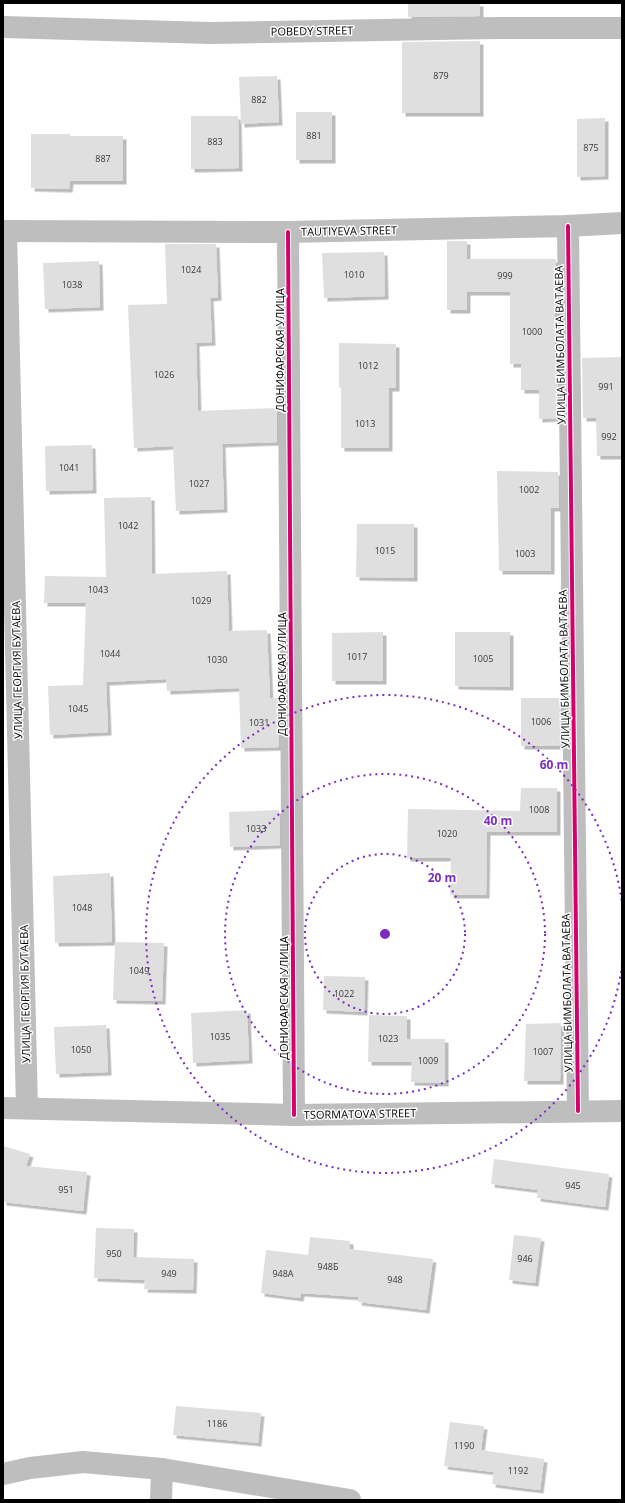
<svg xmlns="http://www.w3.org/2000/svg" width="625" height="1503" viewBox="0 0 625 1503" font-family="'Open Sans',sans-serif">
	<defs>
		<filter id="shadow"><feDropShadow dx="3.5" dy="3.5" stdDeviation="0" flood-color="#0004"/></filter>
	</defs>
	<rect width="100%" height="100%" fill="#fff"/>
	<g fill="#dfdfdf" filter="url(#shadow)">
		<polygon points="408,3 480,3 480,16 408,17"/>
		<polygon points="480,41 480,113 402,113 402,42"/>
		<polygon points="277,76 279,122 241,124 239,77"/>
		<rect x="296" y="112" width="36" height="48"/>
		<polygon points="191,116 238,116 239,168 191,169"/>
		<polygon points="605,118 605,176 577,177 577,119"/>
		<polygon points="31,134 70,134 70,136 123,136 123,181 70,181 69,189 31,188"/>
		<polygon points="447,241 467,241 467,259 556,259 554,358 557,358 558,418 539,419 539,390 521,390 521,364 510,364 510,292 467,292 467,310 447,310"/>
		<polygon points="165,244 216,244 218,297 210,298 212,342 196,343 198,411 277,408 277,442 222,444 224,509 176,511 173,446 134,448 128,305 167,304"/>
		<polygon points="384,252 385,296 324,298 322,253"/>
		<polygon points="99,261 100,307 45,309 43,263"/>
		<polygon points="339,343 396,344 396,388 389,388 389,448 341,448 341,388 339,387"/>
		<polygon points="622,357 622,456 597,456 596,418 583,418 582,358"/>
		<polygon points="92,445 93,490 46,491 45,446"/>
		<polygon points="497,471 558,472 559,508 551,508 551,571 499,571"/>
		<polygon points="151,497 152,574 227,571 229,631 267,630 270,698 277,698 279,747 241,748 239,688 167,691 166,679 106,682 108,732 50,735 48,686 83,685 86,603 44,603 45,576 106,577 104,498"/>
		<polygon points="357,524 414,524 414,578 356,577"/>
		<polygon points="383,632 383,681 332,681 332,633"/>
		<polygon points="455,632 510,632 510,687 455,686"/>
		<rect x="521" y="698" width="40" height="48"/>
		<polygon points="521,788 557,788 557,832 487,832 486,895 450,895 451,858 407,858 408,809 520,811"/>
		<polygon points="279,810 280,845 230,847 229,812"/>
		<polygon points="110,873 112,942 55,943 53,876"/>
		<polygon points="115,942 164,943 162,1001 113,1000"/>
		<polygon points="324,976 365,977 364,1012 323,1010"/>
		<polygon points="247,1010 249,1060 193,1063 191,1013"/>
		<polygon points="369,1015 407,1016 407,1039 445,1039 445,1083 411,1082 412,1062 368,1062"/>
		<polygon points="561,1023 560,1081 524,1081 526,1024"/>
		<polygon points="106,1025 108,1072 56,1074 54,1027"/>
		<polygon points="3,1146 30,1154 26,1166 87,1172 83,1211 3,1202"/>
		<polygon points="494,1159 609,1174 605,1207 537,1198 538,1190 491,1184"/>
		<polygon points="96,1228 134,1229 133,1257 194,1259 193,1290 144,1289 145,1280 94,1278"/>
		<polygon points="514,1235 541,1238 535,1283 509,1280"/>
		<polygon points="310,1237 350,1241 350,1249 433,1259 426,1310 358,1302 359,1297 301,1293 300,1298 261,1293 266,1250 308,1255"/>
		<polygon points="176,1406 261,1413 258,1443 173,1435"/>
		<polygon points="450,1422 484,1426 481,1450 544,1459 540,1490 492,1484 494,1472 444,1466"/>
	</g>
	<g fill="none" stroke-linecap="round" stroke-linejoin="round">
		<g stroke="#bebebe" stroke-width="22">
			<polyline points="3,27 210,33 496,28 622,28"/>
			<polyline points="568,226 578,1111"/>
			<polyline points="3,231 288,232 568,226 622,223"/>
			<polyline points="6,231 27,1108"/>
			<polyline points="288,232 294,1115"/>
			<polyline points="3,1108 294,1115 622,1111"/>
			<polyline points="162,1469 350,1500"/>
			<polyline points="3,1474 30,1468 83,1462 162,1469 161,1500"/>
		</g>
		<defs>
			<g id="cycleway">
				<polyline points="568,226 578,1111"/>
				<polyline points="288,232 294,1115"/>
			</g>
		</defs>
		<use href="#cycleway" stroke="#fff" stroke-width="6"/>
		<use href="#cycleway" stroke="#d6006c" stroke-width="4"/>
	</g>
	<g fill="none" stroke="#7b2cbf" stroke-width="2" stroke-dasharray="2 4">
		<circle cx="385" cy="934" r="80"/>
		<circle cx="385" cy="934" r="160"/>
		<path d="M622 965A239 239 0 1 1 622 903"/>
	</g>
	<g text-anchor="middle" stroke-width="3" stroke-linejoin="round" paint-order="stroke">
		<g font-size="9" fill="#383838">
			<text x="441" y="79">879</text>
			<text x="259" y="103">882</text>
			<text x="314" y="139">881</text>
			<text x="215" y="145">883</text>
			<text x="591" y="151">875</text>
			<text x="103" y="162">887</text>
			<text x="191" y="273">1024</text>
			<text x="354" y="278">1010</text>
			<text x="505" y="279">999</text>
			<text x="72" y="288">1038</text>
			<text x="532" y="335">1000</text>
			<text x="368" y="369">1012</text>
			<text x="164" y="378">1026</text>
			<text x="606" y="390">991</text>
			<text x="365" y="427">1013</text>
			<text x="609" y="440">992</text>
			<text x="69" y="471">1041</text>
			<text x="199" y="487">1027</text>
			<text x="529" y="493">1002</text>
			<text x="128" y="529">1042</text>
			<text x="385" y="554">1015</text>
			<text x="525" y="557">1003</text>
			<text x="98" y="593">1043</text>
			<text x="201" y="604">1029</text>
			<text x="110" y="657">1044</text>
			<text x="357" y="660">1017</text>
			<text x="483" y="662">1005</text>
			<text x="217" y="663">1030</text>
			<text x="78" y="712">1045</text>
			<text x="541" y="725">1006</text>
			<text x="259" y="726">1031</text>
			<text x="539" y="813">1008</text>
			<text x="256" y="832">1033</text>
			<text x="447" y="837">1020</text>
			<text x="82" y="911">1048</text>
			<text x="139" y="974">1049</text>
			<text x="344" y="997">1022</text>
			<text x="220" y="1040">1035</text>
			<text x="388" y="1042">1023</text>
			<text x="81" y="1053">1050</text>
			<text x="543" y="1055">1007</text>
			<text x="428" y="1064">1009</text>
			<text x="573" y="1189">945</text>
			<text x="66" y="1193">951</text>
			<text x="114" y="1257">950</text>
			<text x="525" y="1262">946</text>
			<text x="328" y="1270">948Б</text>
			<text x="169" y="1277">949</text>
			<text x="283" y="1277">948А</text>
			<text x="395" y="1283">948</text>
			<text x="217" y="1427">1186</text>
			<text x="464" y="1449">1190</text>
			<text x="518" y="1474">1192</text>
		</g>
		<g font-size="11" fill="#000" stroke="#fff">
			<text transform="translate(312 31) rotate(-1)" y="4">POBEDY STREET</text>
			<text transform="translate(349 231) rotate(-1)" y="4">TAUTIYEVA STREET</text>
			<text transform="translate(560 345) rotate(-91)" y="4">УЛИЦА БИМБОЛАТА ВАТАЕВА</text>
			<text transform="translate(280 350) rotate(-90)" y="4">ДОНИФАРСКАЯ УЛИЦА</text>
			<text transform="translate(564 669) rotate(-91)" y="4">УЛИЦА БИМБОЛАТА ВАТАЕВА</text>
			<text transform="translate(17 670) rotate(-91)" y="4">УЛИЦА ГЕОРГИЯ БУТАЕВА</text>
			<text transform="translate(282 674) rotate(-90)" y="4">ДОНИФАРСКАЯ УЛИЦА</text>
			<text transform="translate(567 993) rotate(-91)" y="4">УЛИЦА БИМБОЛАТА ВАТАЕВА</text>
			<text transform="translate(25 994) rotate(-91)" y="4">УЛИЦА ГЕОРГИЯ БУТАЕВА</text>
			<text transform="translate(284 998) rotate(-90)" y="4">ДОНИФАРСКАЯ УЛИЦА</text>
			<text transform="translate(360 1114) rotate(-1)" y="4">TSORMATOVA STREET</text>
		</g>
	</g>
	<circle cx="385" cy="934" r="6" fill="#7b2cbf" stroke="#fff" stroke-width="2"/>
	<g font-size="12" text-anchor="middle" font-weight="bold" fill="#7b2cbf" stroke="#fff" stroke-width="3" stroke-linejoin="round" paint-order="stroke">
		<text x="554" y="769">60 m</text>
		<text x="498" y="825">40 m</text>
		<text x="442" y="882">20 m</text>
	</g>
	<rect width="625" height="1503" fill="none" stroke="#000000" stroke-width="8"/>
</svg>
